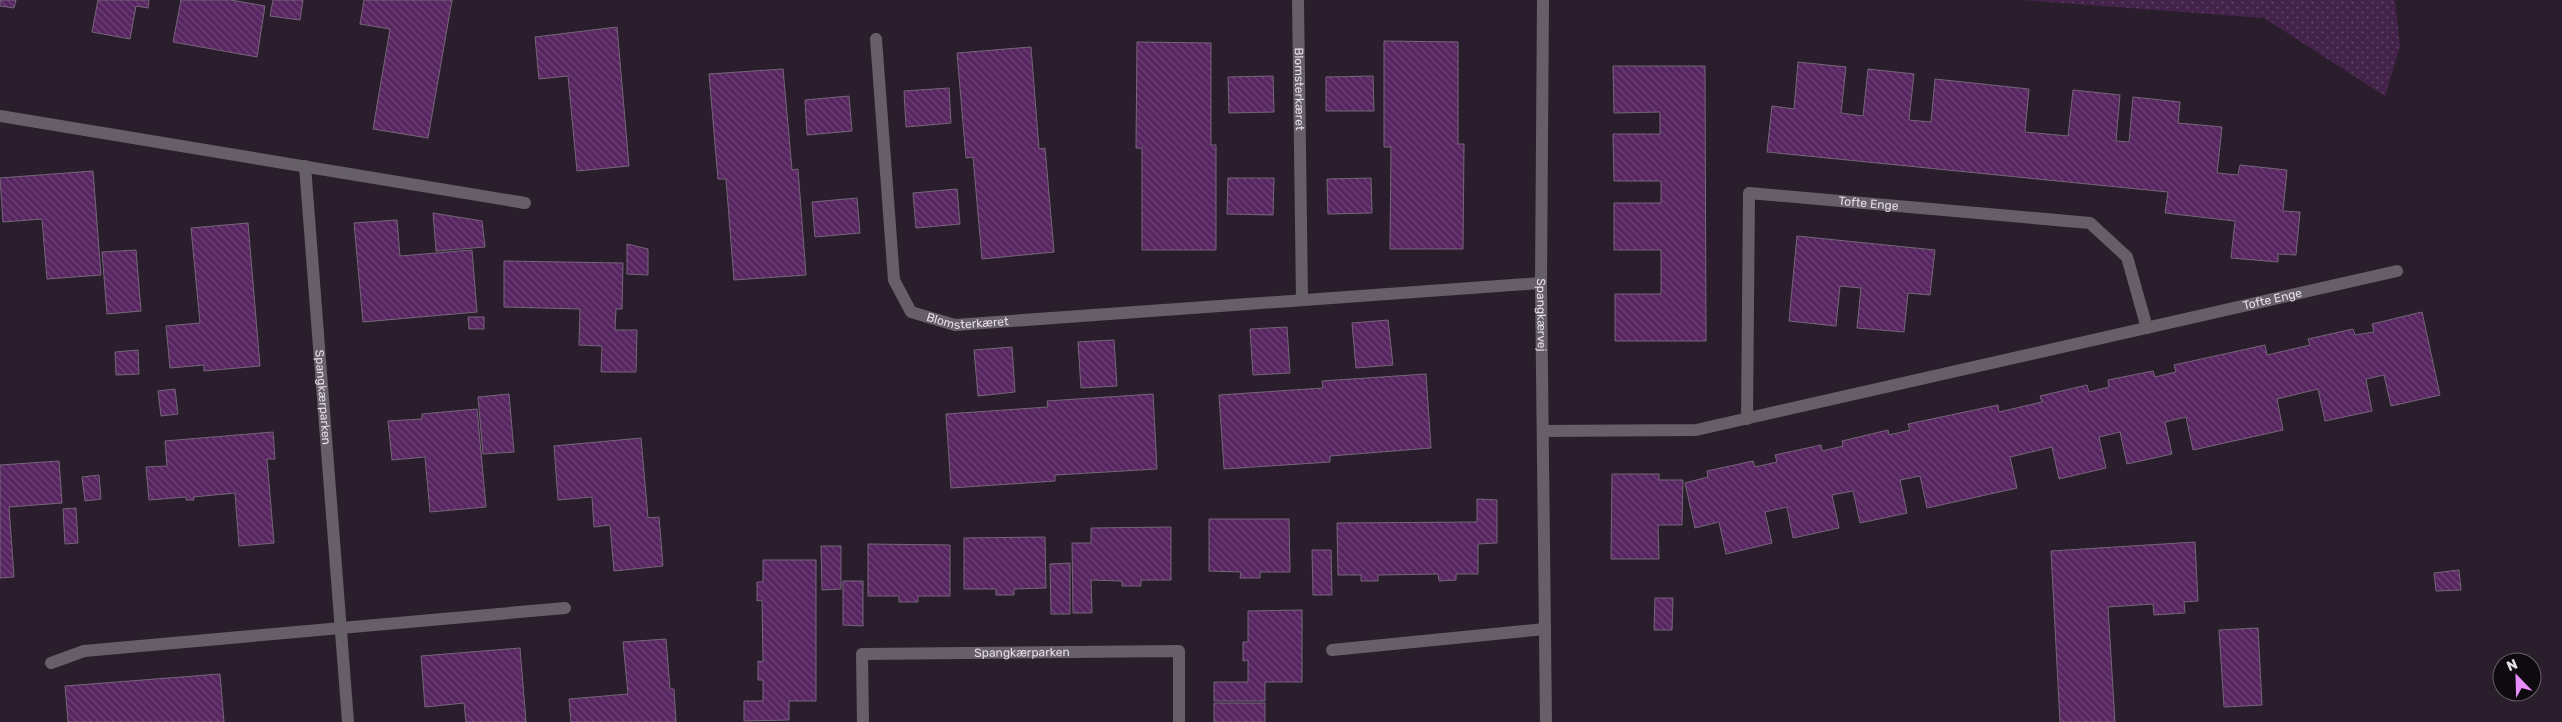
<svg xmlns="http://www.w3.org/2000/svg" width="2562" height="722" viewBox="0 0 2562 722" font-family="Rubik,sans-serif">
	<defs>
		<pattern id="grass-dots" width="8" height="8" patternUnits="userSpaceOnUse" patternTransform="scale(1.25)"><rect width="8" height="8" fill="#44234a"/><path d="M2 2h.1M6 6h.1" fill="none" stroke="#5f4264" stroke-width="1.8" stroke-linecap="round"/></pattern>
		<pattern id="building-back-hatch" width="6" height="6" patternUnits="userSpaceOnUse" patternTransform="scale(1.25)"><rect width="6" height="6" fill="#572560"/><path d="M-1 5l2 2M0 0l6 6M5-1l2 2" fill="none" stroke="#6f4477"/></pattern>
	</defs>
	<rect width="100%" height="100%" fill="#2a1e2c"/>
	<polygon fill="url(#grass-dots)" points="2021,0 2395,0 2400,46 2385,96 2264,18"/>
	<g fill="url(#building-back-hatch)" stroke="#756678">
		<polygon points="0,0 16,0 14,8 0,6"/>
		<polygon points="98,0 149,0 148,8 136,6 130,39 92,32"/>
		<polygon points="181,0 231,0 265,6 257,57 173,42"/>
		<polygon points="273,0 303,0 300,20 270,16"/>
		<polygon points="364,0 452,0 428,138 373,129 390,29 360,24"/>
		<polygon points="617,27 629,166 577,171 568,76 539,79 535,37"/>
		<polygon points="1384,41 1458,42 1458,144 1464,144 1463,249 1390,249 1391,147 1384,147"/>
		<polygon points="1137,42 1211,43 1211,145 1216,145 1216,250 1142,250 1142,148 1136,148"/>
		<polygon points="1031,47 1039,149 1045,148 1054,252 982,259 973,157 966,158 957,53"/>
		<polygon points="1798,62 1846,67 1841,113 1863,116 1868,69 1914,74 1909,120 1931,122 1935,79 2029,89 2025,132 2068,136 2073,90 2120,95 2116,141 2129,142 2133,97 2180,102 2178,123 2222,127 2217,173 2238,175 2240,165 2287,170 2283,211 2300,212 2296,255 2278,254 2278,262 2231,258 2235,221 2165,213 2168,192 1767,152 1772,106 1794,109"/>
		<polygon points="1613,66 1705,66 1706,341 1615,341 1615,294 1661,294 1661,250 1614,250 1614,203 1661,203 1661,181 1614,181 1613,134 1660,134 1660,112 1614,113"/>
		<polygon points="783,69 792,170 798,169 806,275 734,280 726,179 718,179 709,74"/>
		<polygon points="1273,76 1274,112 1229,113 1228,77"/>
		<polygon points="1373,76 1374,111 1326,111 1326,77"/>
		<polygon points="949,88 951,123 906,127 904,91"/>
		<polygon points="849,96 852,131 807,135 805,100"/>
		<polygon points="93,171 101,275 47,279 42,219 3,222 0,178"/>
		<polygon points="1228,178 1274,178 1273,215 1227,214"/>
		<polygon points="1371,178 1372,213 1328,214 1327,179"/>
		<polygon points="957,189 960,224 916,228 913,193"/>
		<polygon points="857,198 860,233 815,237 812,202"/>
		<polygon points="433,213 482,221 485,247 436,251"/>
		<polygon points="397,220 400,256 472,250 477,312 363,322 354,223"/>
		<polygon points="248,223 260,366 204,371 204,365 170,368 166,326 200,323 191,228"/>
		<polygon points="1797,236 1935,250 1930,295 1908,293 1904,332 1857,328 1861,288 1840,286 1836,326 1789,321"/>
		<polygon points="627,244 648,249 648,275 627,274"/>
		<polygon points="136,250 141,311 107,314 102,252"/>
		<polygon points="504,261 623,263 622,309 616,309 615,330 637,330 636,372 601,372 602,346 579,345 580,309 504,307"/>
		<polygon points="2422,312 2440,395 2391,406 2384,375 2366,379 2372,411 2325,421 2318,389 2277,399 2283,430 2193,450 2186,417 2165,422 2172,454 2127,464 2120,432 2099,437 2106,468 2059,479 2052,447 2010,457 2017,488 1927,508 1920,476 1900,480 1907,513 1860,523 1853,491 1832,495 1839,528 1793,538 1787,507 1765,512 1772,543 1726,554 1719,522 1695,528 1685,483 1708,477 1707,471 1753,461 1755,467 1777,462 1775,455 1821,445 1822,451 1843,446 1842,441 1888,430 1889,435 1910,430 1908,424 1998,405 1999,412 2042,402 2040,396 2087,385 2089,392 2109,387 2108,380 2153,371 2155,377 2176,372 2174,365 2265,345 2267,355 2310,345 2308,339 2353,329 2355,335 2374,332 2372,324"/>
		<polygon points="468,317 484,317 484,329 469,329"/>
		<polygon points="1388,320 1393,365 1356,368 1352,323"/>
		<polygon points="1287,327 1290,373 1253,375 1250,329"/>
		<polygon points="1114,340 1117,386 1081,388 1078,342"/>
		<polygon points="1012,347 1015,392 978,396 974,350"/>
		<polygon points="138,350 139,374 116,375 115,352"/>
		<polygon points="1426,374 1431,448 1330,456 1330,462 1224,469 1219,395 1323,388 1322,381"/>
		<polygon points="175,389 178,414 161,416 158,391"/>
		<polygon points="509,394 514,452 483,454 478,397"/>
		<polygon points="1153,394 1157,469 1055,475 1055,481 951,488 946,414 1048,407 1047,401"/>
		<polygon points="477,409 486,507 430,512 425,457 392,460 388,421 422,419 422,414"/>
		<polygon points="273,432 275,459 267,459 274,543 239,546 235,493 193,497 194,500 186,500 186,497 149,500 146,467 167,466 165,441"/>
		<polygon points="641,438 648,518 659,517 663,566 614,571 610,525 594,527 592,497 558,500 554,446"/>
		<polygon points="59,461 62,503 9,507 14,577 0,578 0,465"/>
		<polygon points="1612,474 1659,474 1659,480 1683,480 1682,525 1658,525 1659,559 1611,559"/>
		<polygon points="99,475 101,499 85,501 82,477"/>
		<polygon points="1477,499 1497,500 1497,543 1478,544 1478,574 1456,574 1456,580 1439,581 1438,574 1378,575 1378,581 1361,581 1361,575 1338,575 1337,523 1477,522"/>
		<polygon points="76,508 78,543 65,544 63,509"/>
		<polygon points="1209,519 1289,519 1290,572 1260,572 1260,578 1240,578 1241,572 1209,571"/>
		<polygon points="1171,527 1171,580 1141,580 1141,586 1122,586 1122,581 1091,580 1092,613 1073,613 1072,543 1091,543 1091,528"/>
		<polygon points="1045,537 1046,588 1014,589 1014,595 996,595 996,589 964,589 964,538"/>
		<polygon points="2195,542 2198,601 2184,602 2185,613 2154,615 2153,604 2108,607 2115,722 2060,722 2051,551"/>
		<polygon points="868,544 950,545 950,596 918,596 918,602 899,602 899,596 868,596"/>
		<polygon points="821,546 841,546 841,589 822,590"/>
		<polygon points="1312,550 1331,550 1332,595 1313,595"/>
		<polygon points="763,560 816,560 816,701 789,701 789,720 744,721 744,701 763,701 763,680 758,680 758,661 763,662 762,600 757,601 757,582 763,582"/>
		<polygon points="1070,563 1070,614 1051,614 1050,564"/>
		<polygon points="2459,570 2461,590 2436,591 2434,573"/>
		<polygon points="843,581 863,581 863,626 843,625"/>
		<polygon points="1655,598 1673,598 1672,630 1654,630"/>
		<polygon points="1302,610 1302,682 1265,682 1265,701 1214,701 1214,682 1248,682 1248,660 1243,661 1243,642 1248,642 1248,611"/>
		<polygon points="2258,628 2262,705 2224,707 2219,630"/>
		<polygon points="666,639 670,689 674,689 676,722 571,722 569,699 628,694 623,642"/>
		<polygon points="520,648 526,722 466,722 464,703 425,707 421,656"/>
		<polygon points="220,674 224,722 68,722 65,686"/>
		<rect x="1214" y="703" width="51" height="19"/>
	</g>
	<g fill="none" stroke-linecap="round" stroke-linejoin="round">
		<g stroke="#665f67" stroke-width="12">
			<path id="s1" d="M1298,0L1302,299"/>
			<path id="s2" d="M1543,0L1541,283L1546,722"/>
			<path id="s3" d="M876,39L894,280L911,312L955,325L1541,283"/>
			<polyline points="0,116 525,203"/>
			<path id="s4" d="M305,166L348,722"/>
			<path id="s5" d="M1747,419L1749,193L2090,223L2127,257L2147,328"/>
			<path id="s6" d="M1543,431L1696,430L2397,271"/>
			<polyline points="1332,650 1545,629"/>
			<polyline points="51,663 84,651 565,608"/>
			<path id="s7" d="M863,722L862,654L1179,651V722"/>
		</g>
	</g>
	<g text-anchor="middle" stroke-width="5" stroke-linejoin="round" paint-order="stroke">
		<g font-size="12" fill="#e5dde7" stroke="#0f0a10">
			<text dy="4" stroke="none"><textPath href="#s1" startOffset="89">Blomsterkæret</textPath></text>
			<text dy="4" stroke="none"><textPath href="#s5" startOffset="346">Tofte Enge</textPath></text>
			<text dy="4" stroke="none"><textPath href="#s6" startOffset="744">Tofte Enge</textPath></text>
			<text dy="4" stroke="none"><textPath href="#s2" startOffset="315">Spangkærvej</textPath></text>
			<text dy="4" stroke="none"><textPath href="#s3" startOffset="336">Blomsterkæret</textPath></text>
			<text dy="4" stroke="none"><textPath href="#s4" startOffset="232">Spangkærparken</textPath></text>
			<text dy="4" stroke="none"><textPath href="#s7" startOffset="228">Spangkærparken</textPath></text>
		</g>
	</g>
	<g transform="translate(2517 677) rotate(337)"><circle r="24" fill="#0f0a10" stroke="#655e66"/>
	<path d="M0-4L9 19L0 12L-9 19Z" fill="#ea8dfc"/>
	<text y="-8" font-size="14" font-weight="bold" text-anchor="middle" fill="#e5dde7">N</text>
	</g>
</svg>
